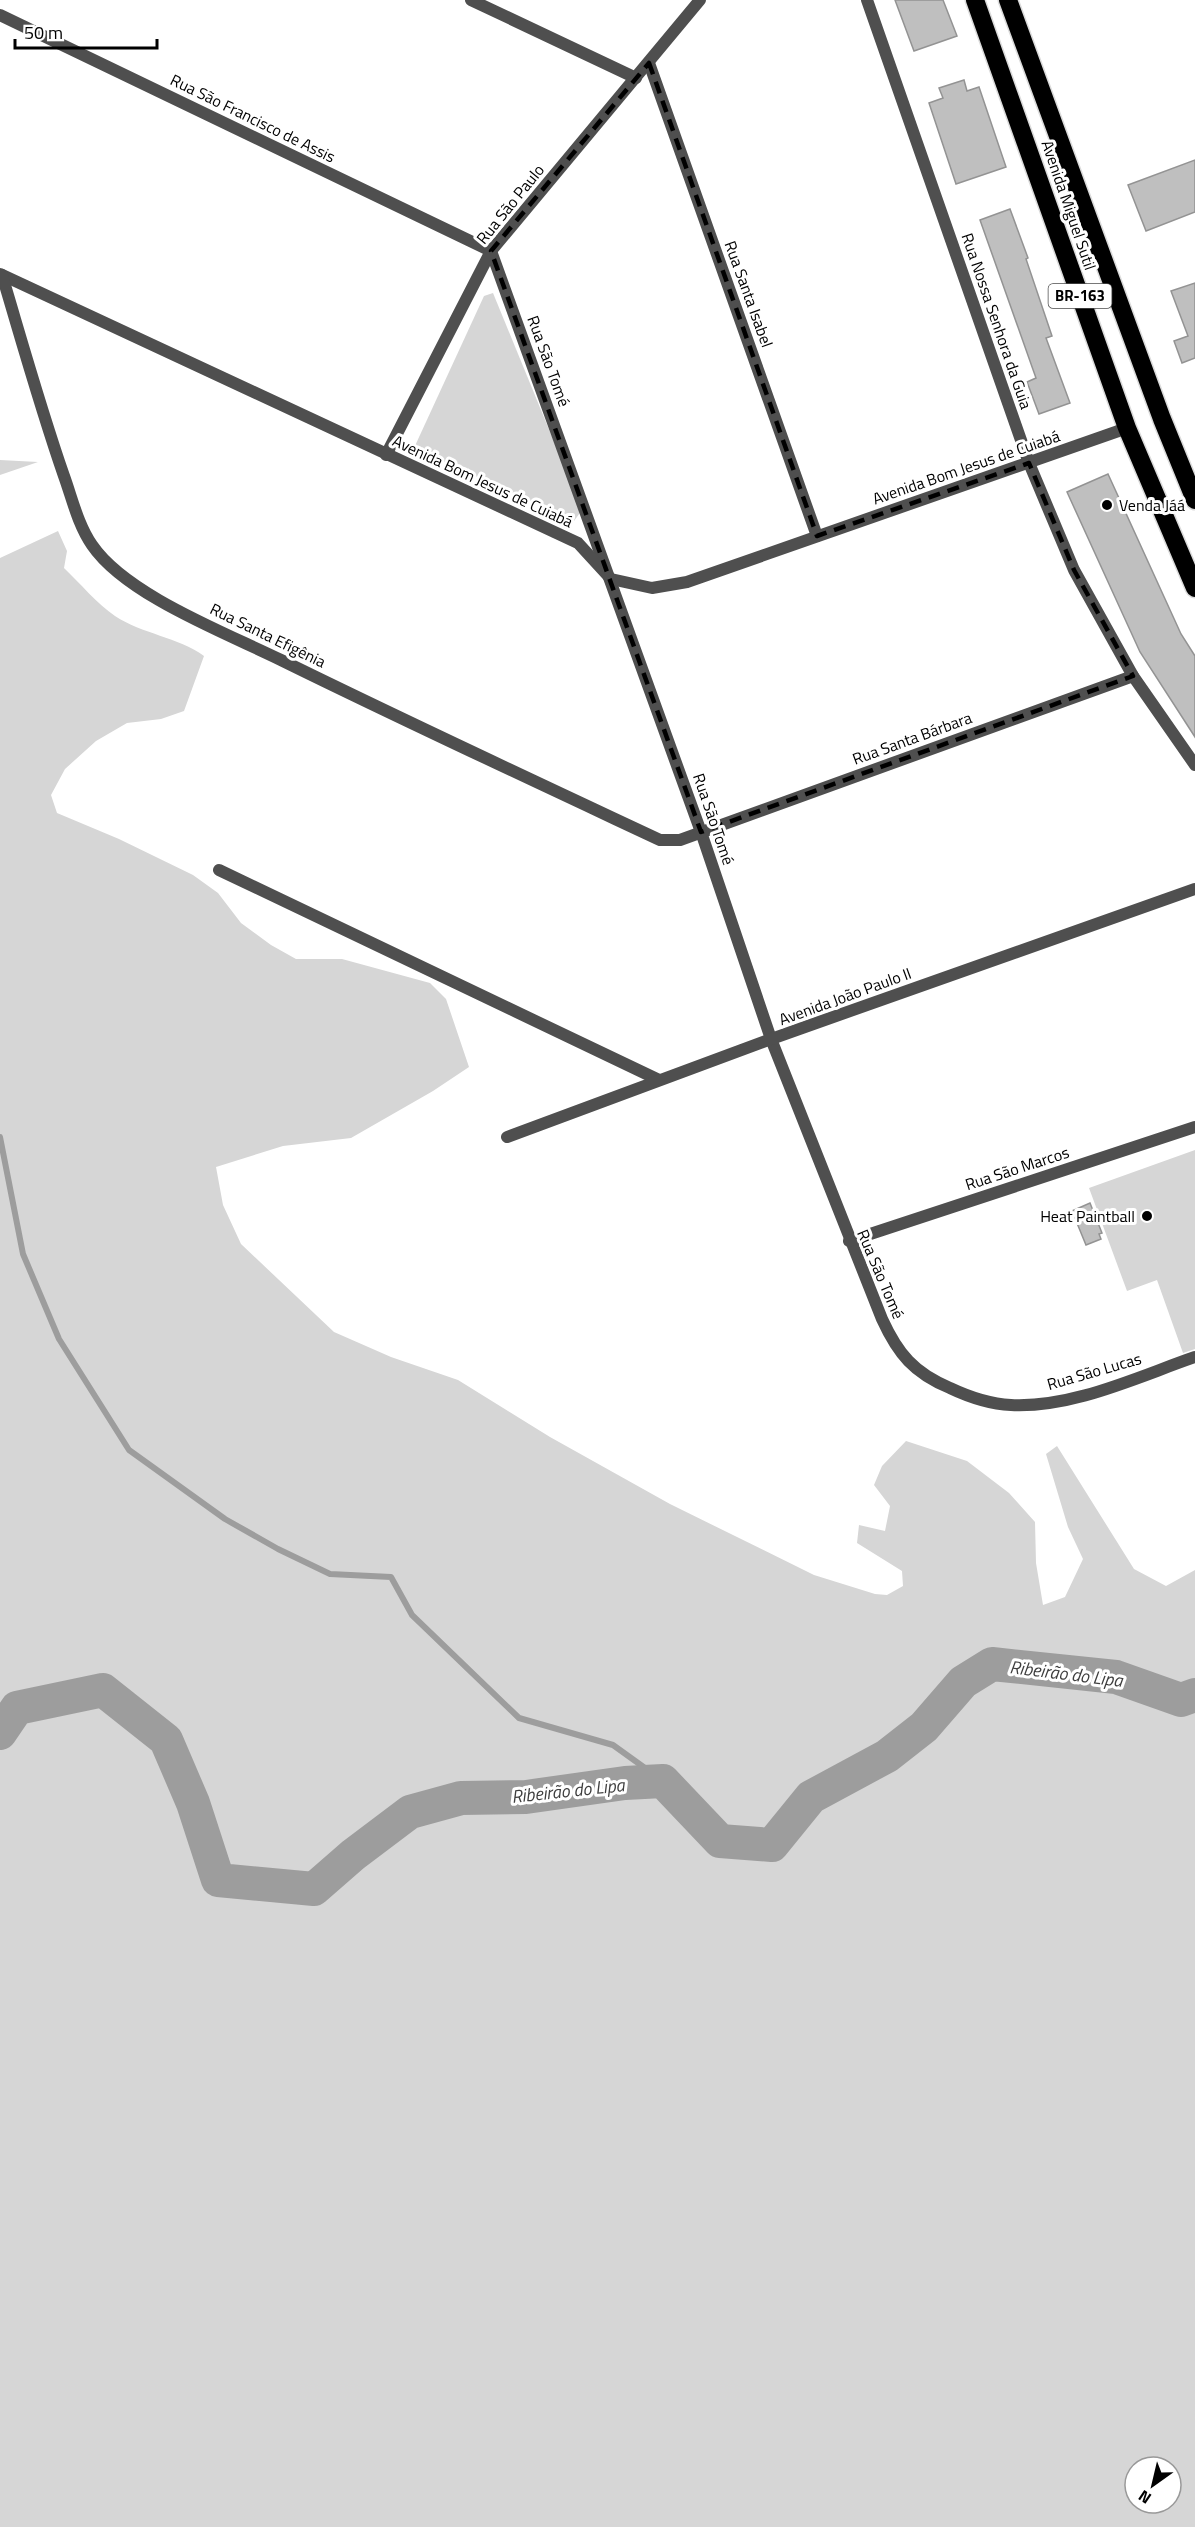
<svg xmlns="http://www.w3.org/2000/svg" width="1195" height="2527" viewBox="0 0 1195 2527" font-family="'Titillium Web',sans-serif">
	<rect width="100%" height="100%" fill="#fff"/>
	<g fill="#d6d6d6" fill-rule="evenodd">
		<polygon points="493,293 582,510 574,521 414,448 484,296"/>
		<polygon points="0,460 38,462 0,475"/>
		<path d="M58,531L67,551L64,568C80,583 97,604 115,616C142,634 178,637 204,656L184,711L161,719L127,723L96,741L65,769L51,795L57,813L119,839L193,875L218,893L241,923L271,945L296,959H342L430,983L446,999L469,1067L433,1091L351,1138L283,1146L216,1167L223,1205L241,1244L334,1332L391,1357L458,1380L550,1437L670,1504L814,1575L875,1594L887,1595L903,1586L902,1571L857,1543L859,1525L885,1531L890,1506L874,1485L882,1466L906,1441L967,1461L1009,1493L1035,1522L1036,1563L1043,1605L1065,1597L1083,1559L1068,1527L1046,1454L1057,1446L1134,1569L1166,1586L1195,1570V2527H0V558ZM1135,2467H1171V2503H1135Z"/>
		<polygon points="1195,1150 1195,1349 1183,1353 1157,1280 1127,1291 1089,1188"/>
	</g>
	<g fill="none" stroke-linecap="round" stroke-linejoin="round">
		<polyline stroke="#9d9d9d" stroke-width="6" points="0,1137 23,1254 59,1339 129,1450 225,1519 278,1549 330,1574 391,1577 412,1615 519,1718 613,1745 663,1781"/>
		<polyline stroke="#9d9d9d" stroke-width="34" points="0,1733 17,1708 103,1690 166,1740 193,1803 218,1880 314,1889 353,1855 410,1812 461,1798 526,1797 625,1783 663,1781 720,1841 772,1845 811,1797 887,1756 924,1727 963,1682 992,1664 1116,1677 1181,1700 1195,1695"/>
	</g>
	<g fill="#bfbfbf" stroke="#939393" stroke-width="1.5">
		<polygon points="895,0 943,0 957,36 914,51"/>
		<polygon points="964,80 967,91 979,87 1006,167 956,184 929,103 943,98 939,88"/>
		<polygon points="1195,160 1195,212 1146,231 1128,185"/>
		<polygon points="1010,209 1028,258 1026,259 1052,336 1046,338 1070,403 1039,414 1027,382 1036,378 980,220"/>
		<polygon points="1195,283 1195,358 1182,363 1174,341 1188,336 1171,291"/>
		<polygon points="1108,474 1181,634 1195,656 1195,737 1140,652 1067,492"/>
		<polygon points="1090,1203 1102,1233 1099,1234 1101,1239 1086,1245 1072,1211"/>
	</g>
	<g fill="none" stroke-linecap="round" stroke-linejoin="round">
		<defs>
			<g id="highway">
				<polyline points="975,0 1127,428 1195,588"/>
				<polyline points="1008,0 1162,419 1195,500"/>
			</g>
		</defs>
		<use href="#highway" stroke="#dbdbdb" stroke-width="21"/>
		<g stroke="#4f4f4f" stroke-width="12">
			<polyline points="471,0 636,78"/>
			<polyline points="867,0 1029,463 1074,570 1133,676 1195,765"/>
			<path d="M0,15L491,251L701,832L771,1039L882,1319C898,1354 914,1373 950,1388C969,1397 989,1404 1011,1405C1073,1408 1137,1377 1195,1357"/>
			<polyline points="649,63 817,536"/>
			<polyline points="0,274 578,543 611,579 652,588 687,582 1127,428"/>
			<path d="M2,275C22,342 41,410 64,476C72,498 78,525 92,545C126,595 226,633 281,660C407,722 534,781 660,840H680L1133,676"/>
			<polyline points="386,455 491,251 700,0"/>
			<polyline points="219,870 659,1080"/>
			<polyline points="507,1137 771,1039 1195,889"/>
			<polyline points="849,1241 1195,1127"/>
		</g>
		<use href="#highway" stroke="#000" stroke-width="18"/>
	</g>
	<path fill="none" stroke="#000" stroke-width="4.5" stroke-dasharray="12 8" stroke-linejoin="round" d="M649,63L817,536L1029,463L1074,570L1133,676L701,832L491,251Z"/>
	<g fill="#000" stroke="#fff" stroke-width="2">
		<circle cx="1107" cy="505" r="6"/>
		<circle cx="1147" cy="1216" r="6"/>
	</g>
	<g text-anchor="middle" stroke-width="6" stroke-linejoin="round" paint-order="stroke">
		<rect fill="#fff" stroke="#4c4c4c" stroke-width="1.5" x="1048.5" y="284" width="63" height="24" rx="4.5"/>
		<g font-size="15" font-weight="bold" fill="#000">
			<text x="1080" y="301">BR-163</text>
		</g>
		<g font-size="16" fill="#000" stroke="#fff">
			<text transform="translate(253 118) rotate(26)" y="6">Rua São Francisco de Assis</text>
			<text transform="translate(510 204) rotate(-51)" y="6">Rua São Paulo</text>
			<text transform="translate(1069 205) rotate(71)" y="6">Avenida Miguel Sutil</text>
			<text transform="translate(749 294) rotate(70)" y="6">Rua Santa Isabel</text>
			<text transform="translate(997 321) rotate(71)" y="6">Rua Nossa Senhora da Guia</text>
			<text transform="translate(549 361) rotate(70)" y="6">Rua São Tomé</text>
			<text transform="translate(966 467) rotate(-19)" y="6">Avenida Bom Jesus de Cuiabá</text>
			<text transform="translate(483 481) rotate(25)" y="6">Avenida Bom Jesus de Cuiabá</text>
			<text transform="translate(268 635) rotate(26)" y="6">Rua Santa Efigênia</text>
			<text transform="translate(912 738) rotate(-20)" y="6">Rua Santa Bárbara</text>
			<text transform="translate(714 819) rotate(71)" y="6">Rua São Tomé</text>
			<text transform="translate(845 996) rotate(-20)" y="6">Avenida João Paulo II</text>
			<text transform="translate(1017 1168) rotate(-18)" y="6">Rua São Marcos</text>
			<text transform="translate(881 1274) rotate(67)" y="6">Rua São Tomé</text>
			<text transform="translate(1094 1371) rotate(-16)" y="6">Rua São Lucas</text>
		</g>
		<g font-size="16" fill="#000" stroke="#fff" text-anchor="start">
			<text x="1119" y="511">Venda Jáá</text>
			<text x="1135" y="1222" text-anchor="end">Heat Paintball</text>
		</g>
		<g font-size="18" font-style="italic" fill="#3e3e3e" stroke="#fff">
			<text transform="translate(1066 1674) rotate(7)" y="6">Ribeirão do Lipa</text>
			<text transform="translate(568 1791) rotate(-6)" y="6">Ribeirão do Lipa</text>
		</g>
	</g>
	<g transform="translate(1153 2485) rotate(214)"><circle r="28" fill="#ffffff" stroke="#999999" stroke-width="1.5"/>
	<path d="M0-4.5L10 22L0 15L-10 22Z" fill="#000000"/>
	<text y="-9" font-size="16" font-weight="bold" text-anchor="middle" fill="#000000">N</text>
	</g>
	<path d="M15 39v9h142v-9" fill="none" stroke="#000000" stroke-width="3"/>
	<text x="24" y="39" font-size="18" fill="#000000" stroke="#ffffff" stroke-width="4.5" paint-order="stroke">50 m</text>
</svg>
